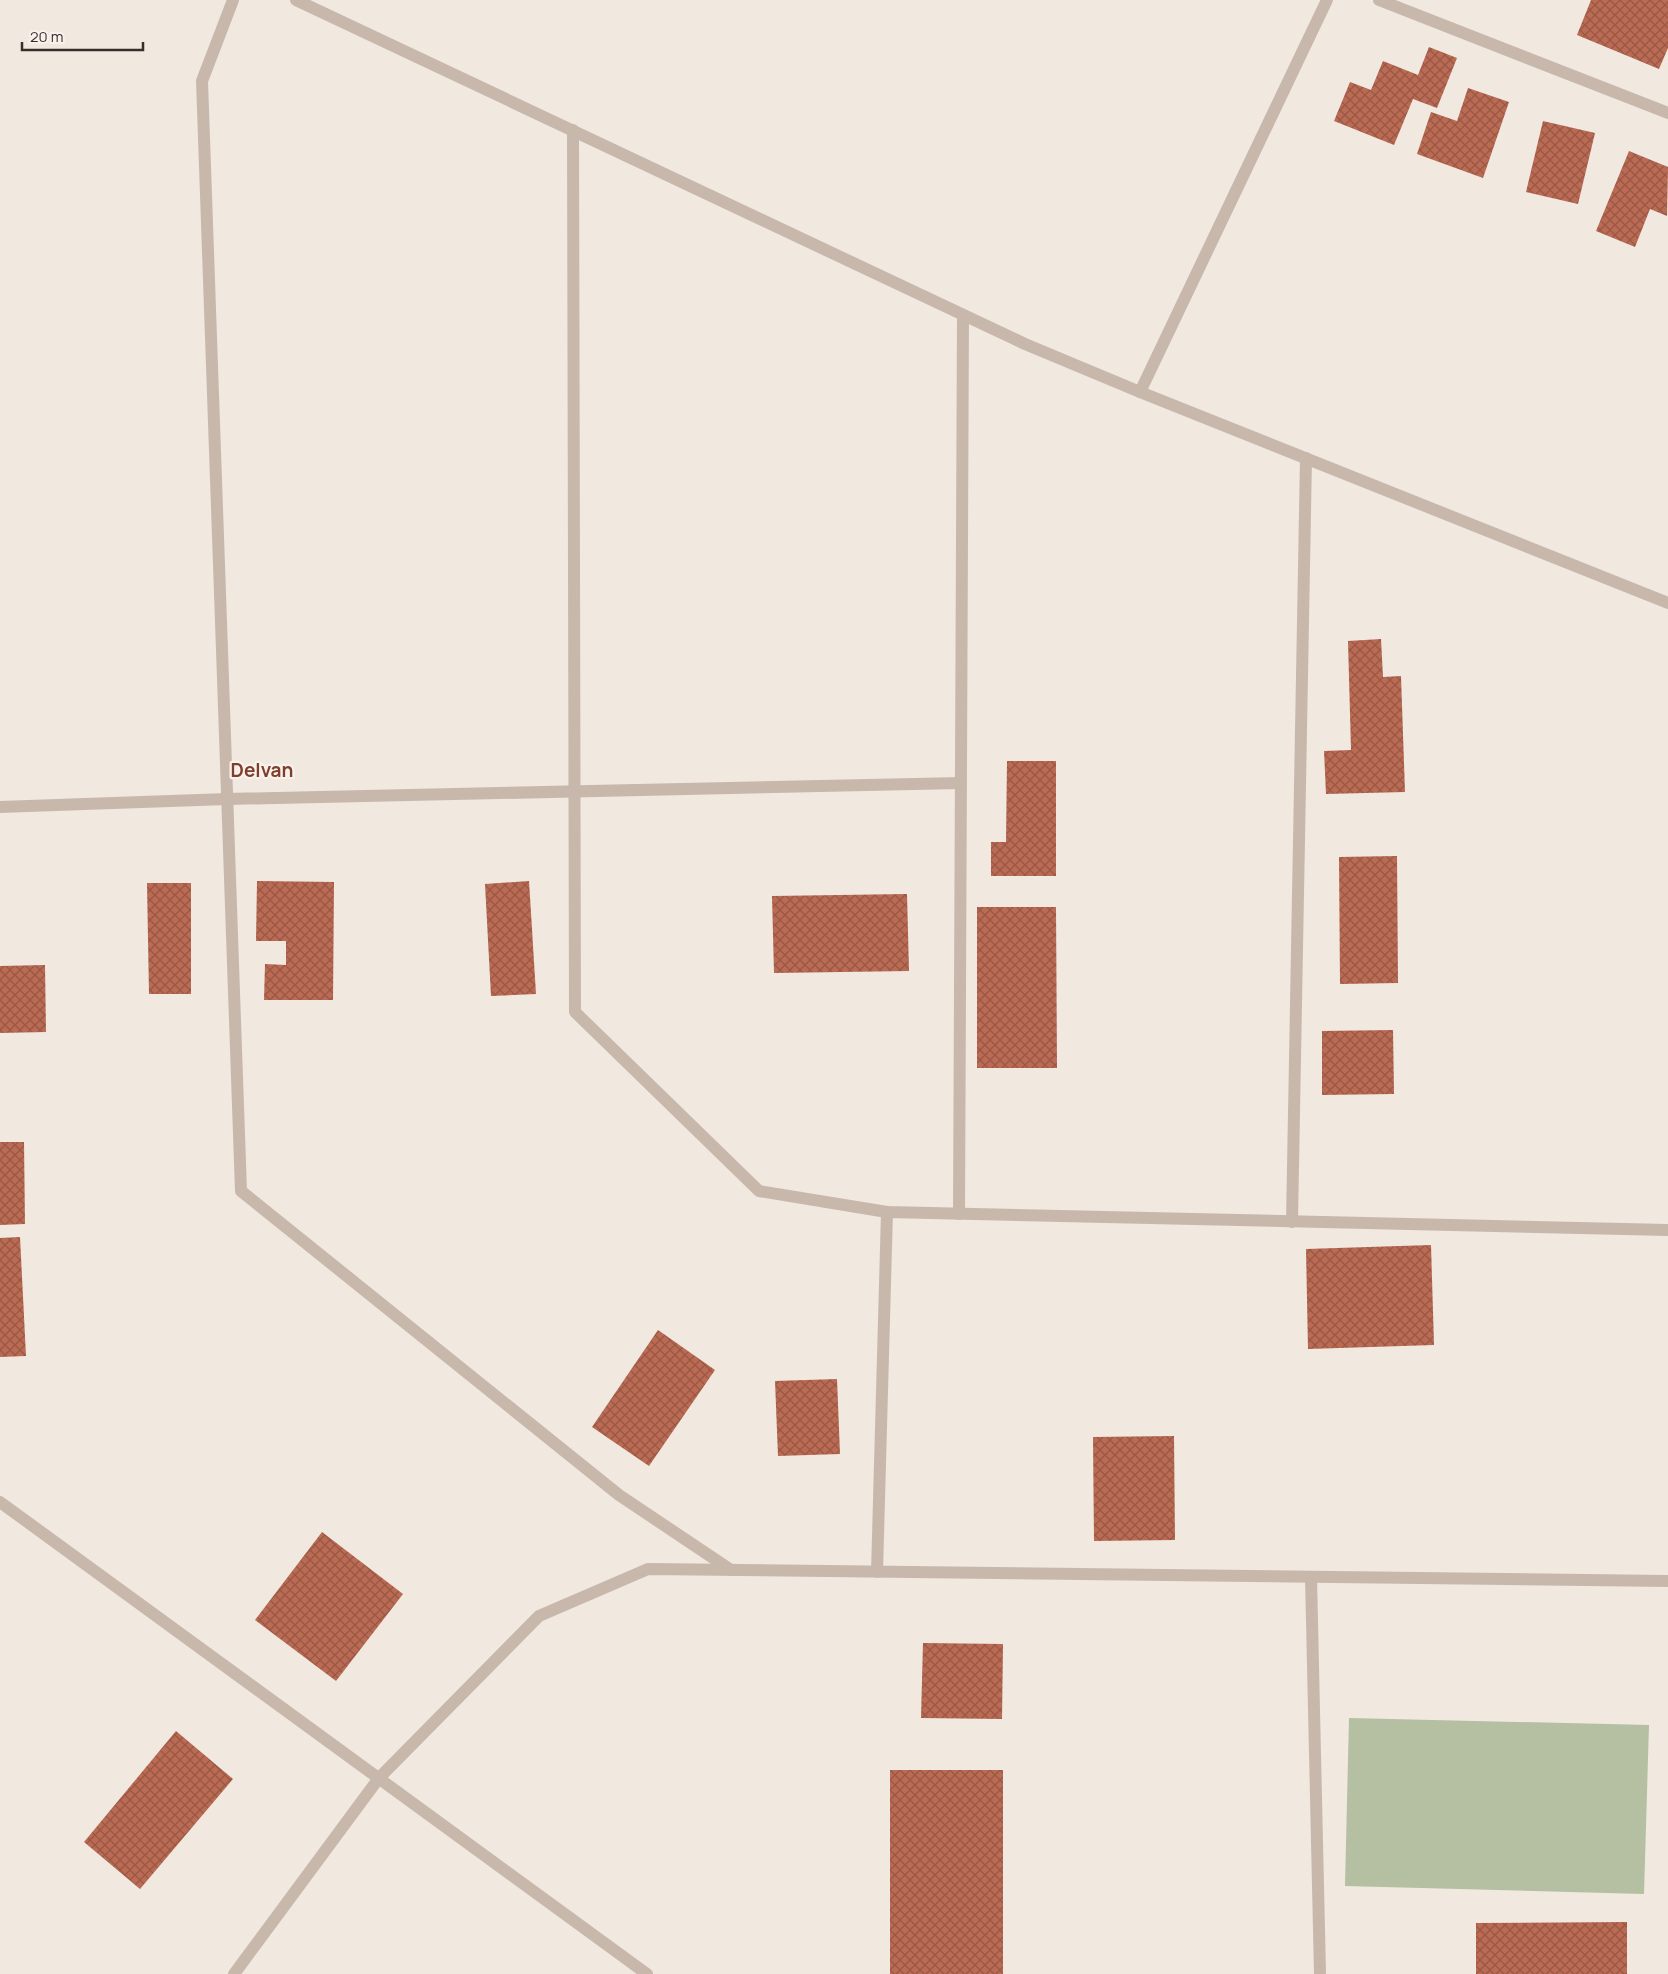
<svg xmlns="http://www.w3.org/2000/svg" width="1668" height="1974" viewBox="0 0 1668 1974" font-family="Manrope,sans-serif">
	<defs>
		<pattern id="building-cross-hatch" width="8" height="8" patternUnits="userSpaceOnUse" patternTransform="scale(1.25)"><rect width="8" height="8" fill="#bb6a53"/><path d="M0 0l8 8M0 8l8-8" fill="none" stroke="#995845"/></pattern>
	</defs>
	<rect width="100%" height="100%" fill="#f1e8e0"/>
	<polygon fill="#b5bfa1" points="1349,1718 1649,1725 1644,1894 1345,1886"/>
	<g fill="url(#building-cross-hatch)">
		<polygon points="1591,0 1668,0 1668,48 1659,69 1577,35"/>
		<polygon points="1429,47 1457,58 1437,108 1413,99 1394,145 1334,121 1350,82 1371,90 1383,61 1418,75"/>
		<polygon points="1468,88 1509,102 1483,178 1417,154 1431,112 1457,121"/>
		<polygon points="1543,121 1595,133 1578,204 1526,192"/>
		<polygon points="1629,151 1668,167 1667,216 1650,209 1635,247 1596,231"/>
		<polygon points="1381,639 1383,677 1401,676 1405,792 1326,794 1324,751 1351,750 1348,641"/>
		<polygon points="1007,761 1056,761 1056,876 991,876 991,842 1006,842"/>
		<polygon points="1397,856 1398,983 1340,984 1339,857"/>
		<polygon points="257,881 334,882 333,1000 264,1000 265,964 286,965 286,941 256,941"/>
		<polygon points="529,881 536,994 491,996 485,884"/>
		<polygon points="147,883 191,883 191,994 149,994"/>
		<polygon points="907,894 909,971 774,973 772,896"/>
		<polygon points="977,907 1056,907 1057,1068 977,1068"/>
		<polygon points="45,965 46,1032 0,1033 0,966"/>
		<polygon points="1393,1030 1394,1094 1322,1095 1322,1031"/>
		<polygon points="0,1142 24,1142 25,1224 0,1225"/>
		<polygon points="20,1237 26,1356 0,1357 0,1238"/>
		<polygon points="1431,1245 1434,1345 1308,1349 1306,1249"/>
		<polygon points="658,1330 715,1370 649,1466 592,1427"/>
		<polygon points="837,1379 840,1454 778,1456 775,1381"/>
		<polygon points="1174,1436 1175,1540 1094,1541 1093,1437"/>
		<polygon points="322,1532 403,1594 336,1681 255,1620"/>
		<polygon points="923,1643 1003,1644 1002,1719 921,1718"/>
		<polygon points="176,1731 233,1779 140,1889 84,1842"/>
		<rect x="890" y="1770" width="113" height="204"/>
		<polygon points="1627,1922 1627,1974 1476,1974 1476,1923"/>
	</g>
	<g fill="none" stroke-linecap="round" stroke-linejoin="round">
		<g stroke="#c8b8ac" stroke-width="12">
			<polyline points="233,0 202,81 241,1191 619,1495 731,1570"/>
			<polyline points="296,0 1025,344 1140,392 1668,603"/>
			<polyline points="1379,0 1668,113"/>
			<polyline points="573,130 575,1012 759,1191 887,1212 1668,1230"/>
			<polyline points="1140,392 1327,0"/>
			<polyline points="0,807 227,799 961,783"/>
			<polyline points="959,1214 963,315"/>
			<polyline points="1292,1222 1306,458"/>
			<polyline points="0,1502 647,1974"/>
			<polyline points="877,1572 887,1212"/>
			<polyline points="1311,1577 1320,1974"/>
			<polyline points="234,1974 379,1778 539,1616 648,1569 1668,1581"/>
		</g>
	</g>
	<g text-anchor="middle" stroke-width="4.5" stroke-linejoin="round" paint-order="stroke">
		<g font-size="19" font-weight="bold" fill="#7f3d2b" stroke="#f9f2ec">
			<text x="262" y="777">Delvan</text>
		</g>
	</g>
	<path d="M22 42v8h121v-8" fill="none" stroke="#372e2a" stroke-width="2.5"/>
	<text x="30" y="42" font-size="15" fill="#372e2a" stroke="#f9f2ec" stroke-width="4" paint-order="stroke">20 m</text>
</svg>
